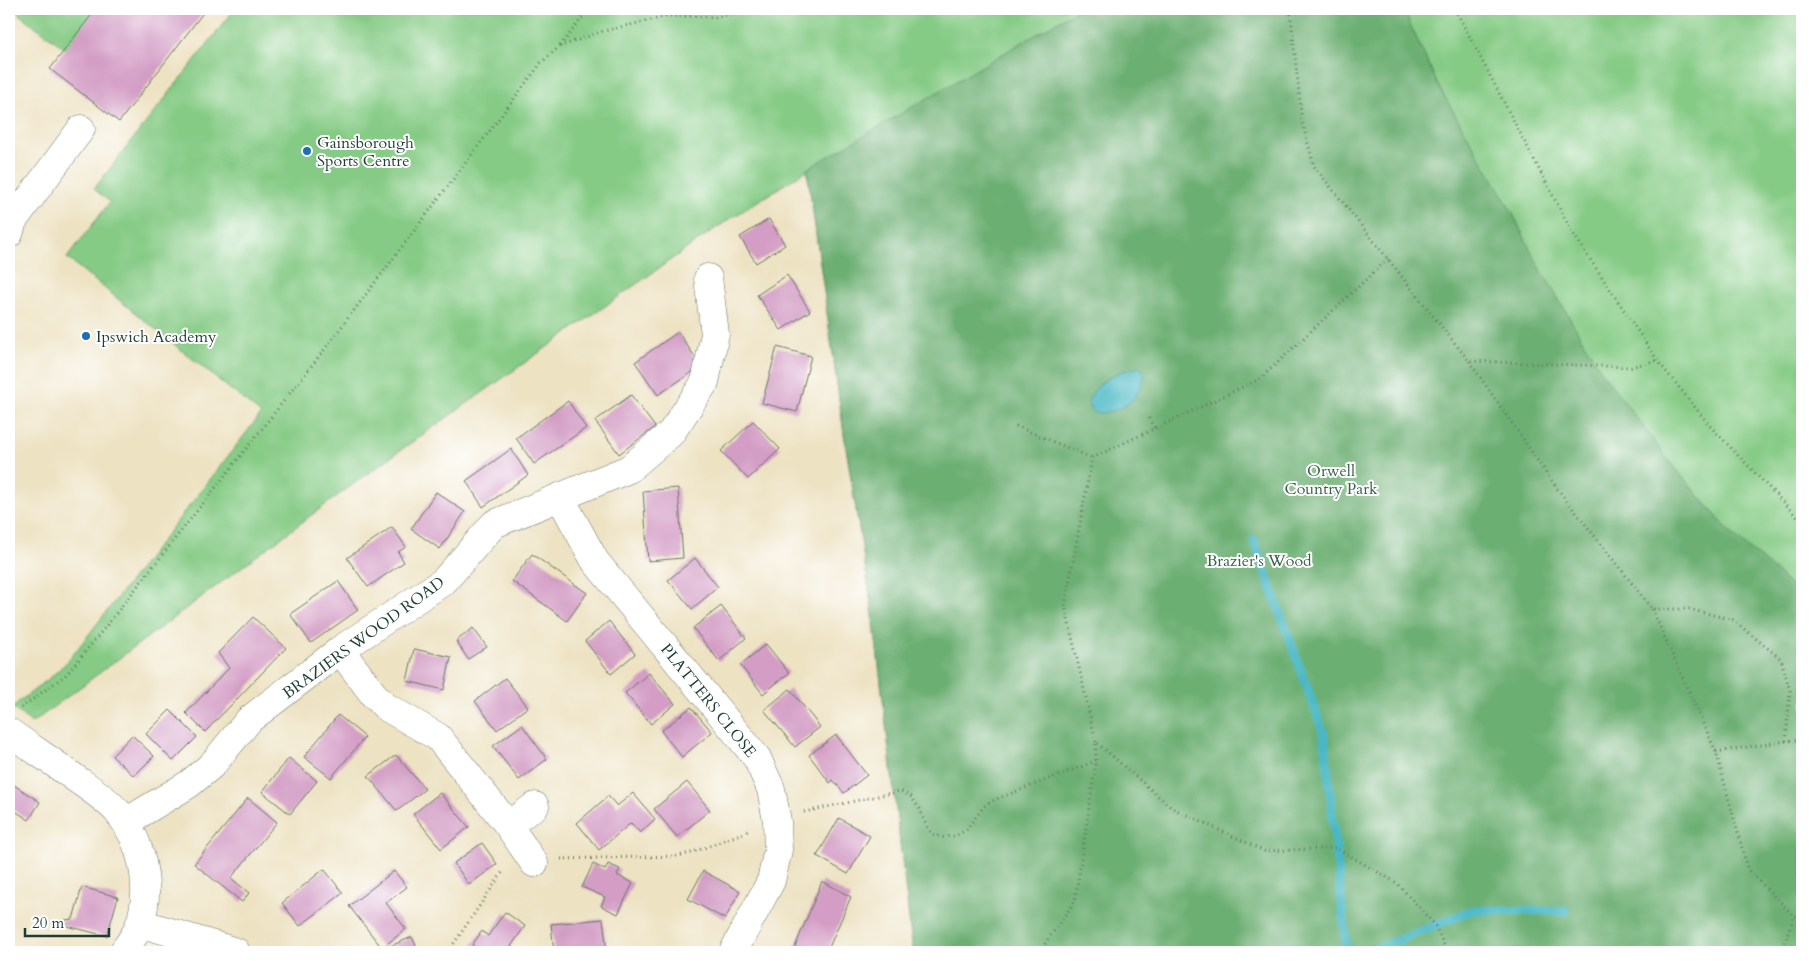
<svg xmlns="http://www.w3.org/2000/svg" width="1811" height="961" viewBox="0 0 1811 961" font-family="Cardo,serif">
	<rect width="100%" height="100%" fill="#fff"/>
	<filter id="ink" filterUnits="userSpaceOnUse"><feTurbulence type="fractalNoise" baseFrequency=".02" numOctaves="2"/><feDisplacementMap in="SourceGraphic" scale="10" xChannelSelector="R" yChannelSelector="G"/><feConvolveMatrix kernelMatrix="1 2 1 2 8 2 1 2 1" color-interpolation-filters="sRGB"/></filter>
	<filter id="wash" filterUnits="userSpaceOnUse"><feTurbulence type="fractalNoise" baseFrequency=".0096" numOctaves="4" result="noise"/><feDisplacementMap in="SourceGraphic" scale="20" xChannelSelector="R" yChannelSelector="G"/><feGaussianBlur stdDeviation="1.12" result="paint"/><feColorMatrix in="noise" values="0 0 0 0 0 0 0 0 0 0 0 0 0 0 0 0 0 1.4 0 .05"/><feComposite in="paint" operator="in"/></filter>
	<g filter="url(#wash)">
		<rect width="100%" height="100%" fill="#ede2c2"/>
		<g fill="#85cb85" stroke="#52845c">
			<polygon points="12,9 99,9 67,50"/>
			<polygon points="235,9 1802,9 1802,952 913,952 873,615 845,441 807,170 716,228 364,476 32,723 12,707 50,678 68,661 261,414 67,258 110,202 94,189"/>
		</g>
		<polygon fill="#6caf72" stroke="#467653" points="1079,9 1403,9 1439,87 1511,210 1536,261 1601,371 1672,465 1732,534 1802,595 1802,952 913,952 873,615 845,441 807,169"/>
		<path fill="#4ab8c4" stroke="#347a7c" d="M1141,367L1145,375C1138,402 1122,413 1094,413L1088,402C1097,380 1119,370 1141,367Z"/>
		<g fill="none" stroke-linecap="round" stroke-linejoin="round">
			<g stroke="#4ab8c4" stroke-width="9">
				<polyline points="1254,540 1324,734 1347,952"/>
				<polyline points="1369,952 1473,910 1566,911"/>
			</g>
		</g>
		<g id="blocks">
			<g fill="#d39dc5">
				<polygon points="96,9 206,9 119,122 50,69"/>
				<polygon points="769,219 785,245 756,263 740,237"/>
				<polygon points="787,275 810,311 781,330 757,295"/>
				<polygon points="678,332 701,366 658,395 635,362"/>
				<polygon points="777,347 811,356 797,412 762,403"/>
				<polygon points="631,395 655,427 619,454 595,421"/>
				<polygon points="568,401 586,428 534,464 516,438"/>
				<polygon points="753,421 780,449 748,479 721,451"/>
				<polygon points="511,449 528,475 483,507 466,481"/>
				<polygon points="678,488 683,558 648,561 643,491"/>
				<polygon points="436,492 465,512 440,549 411,529"/>
				<polygon points="392,527 406,547 398,552 404,562 368,587 347,558"/>
				<polygon points="532,554 587,593 567,621 512,581"/>
				<polygon points="695,558 718,587 692,609 668,580"/>
				<polygon points="338,581 358,610 311,643 290,614"/>
				<polygon points="721,606 746,638 719,661 693,628"/>
				<polygon points="253,617 286,648 205,732 186,713 229,668 218,653"/>
				<polygon points="609,621 635,654 611,674 585,641"/>
				<polygon points="473,628 487,647 468,659 456,641"/>
				<polygon points="766,644 789,673 763,694 740,665"/>
				<polygon points="414,649 451,657 444,690 407,681"/>
				<polygon points="649,673 675,704 651,724 625,693"/>
				<polygon points="505,678 528,707 497,730 475,701"/>
				<polygon points="790,689 820,727 795,747 764,710"/>
				<polygon points="691,707 712,732 682,757 661,731"/>
				<polygon points="170,710 197,737 173,761 146,734"/>
				<polygon points="338,715 365,737 331,778 304,757"/>
				<polygon points="522,725 547,759 519,780 493,746"/>
				<polygon points="132,735 154,756 134,776 112,756"/>
				<polygon points="836,735 867,775 844,793 833,780 830,783 809,755"/>
				<polygon points="396,755 425,789 397,811 368,776"/>
				<polygon points="289,758 317,781 290,814 262,792"/>
				<polygon points="687,782 710,810 677,837 654,809"/>
				<polygon points="14,785 40,802 29,820 9,807 9,792"/>
				<polygon points="440,793 469,827 441,849 413,814"/>
				<polygon points="633,793 655,819 640,833 631,823 599,850 577,823 608,796 617,806"/>
				<polygon points="248,798 277,822 231,878 249,893 242,902 194,864"/>
				<polygon points="839,818 870,836 848,874 817,856"/>
				<polygon points="482,843 497,864 469,885 454,863"/>
				<polygon points="593,864 605,870 608,864 620,869 617,875 633,883 618,914 601,906 605,897 582,887"/>
				<polygon points="324,869 343,893 300,926 282,903"/>
				<polygon points="394,871 407,887 386,903 406,929 382,948 349,906"/>
				<polygon points="703,871 740,891 725,919 688,899"/>
				<polygon points="822,881 851,897 827,952 793,952"/>
				<polygon points="82,887 118,897 107,936 51,922 73,919"/>
				<polygon points="505,912 525,926 507,952 477,952 478,950 472,945 482,931 488,936"/>
				<polygon points="603,919 607,952 554,952 551,924"/>
				<polygon points="412,937 419,952 376,952"/>
			</g>
		</g>
	</g>
	<g filter="url(#ink)">
		<use href="#blocks" fill-opacity="0" stroke="#677766" stroke-width="1"/>
		<g fill="none" stroke-linecap="round" stroke-linejoin="round">
			<defs>
				<g id="minor">
					<polyline points="9,234 13,221 81,129"/>
					<polyline points="560,497 595,561 757,758 771,789 777,821 778,850 771,881 733,952"/>
					<polyline points="340,650 374,695 386,707 438,737 508,825 534,863"/>
					<path d="M9,732C30,747 53,762 75,778C89,788 105,798 117,811C142,840 152,886 140,923C137,932 129,944 123,952"/>
					<polyline points="126,822 189,784 212,765 249,720 340,650 444,581 494,524 629,469 671,433 705,382 715,334 708,278"/>
					<polyline points="508,825 535,806"/>
					<polyline points="140,923 236,952"/>
				</g>
			</defs>
			<use href="#minor" stroke="#677766" stroke-width="29"/>
			<g stroke="#677766" stroke-width="3" stroke-dasharray="1 4" stroke-linecap="butt">
				<polyline points="687,9 690,15"/>
				<polyline points="1290,9 1302,121 1314,166 1469,361 1631,367 1657,360"/>
				<polyline points="1455,9 1572,232 1657,360 1710,426 1802,522"/>
				<polyline points="560,46 589,9"/>
				<polyline points="1469,361 1556,487 1652,609 1689,609 1733,620 1781,659 1790,691 1786,741 1802,740"/>
				<polyline points="1149,418 1155,429"/>
				<polyline points="1016,426 1092,458"/>
				<polyline points="1652,609 1716,752 1748,870 1794,916 1802,917"/>
				<polyline points="21,708 67,674 103,630 324,350 541,63 559,47 603,31 647,21 668,16 715,17 770,9"/>
				<polyline points="1096,742 1065,606 1092,458 1260,379 1388,259"/>
				<polyline points="1716,752 1786,741"/>
				<polyline points="804,812 901,791 911,797 920,809 926,825 932,834 943,837 955,836 966,830 984,806 994,800 1096,761"/>
				<polyline points="561,859 677,856 691,853 751,830"/>
				<polyline points="448,952 504,870"/>
				<polyline points="1039,952 1075,901 1096,761 1096,742 1172,808 1264,851 1336,848 1397,883 1435,925 1447,952"/>
				<polyline points="1781,952 1794,916"/>
			</g>
			<use href="#minor" stroke="#fff" stroke-width="28"/>
		</g>
	</g>
	<g fill="#1f6fb2" stroke="#fff" stroke-width="2">
		<circle cx="307" cy="151" r="5"/>
		<circle cx="86" cy="336" r="5"/>
	</g>
	<g text-anchor="middle" stroke-width="4" stroke-linejoin="round" paint-order="stroke">
		<g font-size="16" fill="#1f3d34" stroke="#fff" text-anchor="start">
			<text x="317" y="148">Gainsborough<tspan x="317" dy="18">Sports Centre</tspan></text>
			<text x="96" y="342">Ipswich Academy</text>
		</g>
		<g font-size="16" fill="#386048" stroke="#fff">
			<text x="1331" y="476">Orwell<tspan x="1331" dy="18">Country Park</tspan></text>
			<text x="1259" y="566">Brazier's Wood</text>
		</g>
		<g font-size="16" fill="#1f3d34" stroke="#fff">
			<text transform="translate(363 637) rotate(-36)" y="6">BRAZIERS WOOD ROAD</text>
			<text transform="translate(709 700) rotate(51)" y="6">PLATTERS CLOSE</text>
		</g>
	</g>
	<rect width="1811" height="961" fill="none" stroke="#fff" stroke-width="30"/>
	<path d="M25 928v8h84v-8" fill="none" stroke="#1f3d34" stroke-width="2.5"/>
	<text x="32" y="928" font-size="15" fill="#1f3d34" stroke="#ffffff" stroke-width="4" paint-order="stroke">20 m</text>
</svg>
